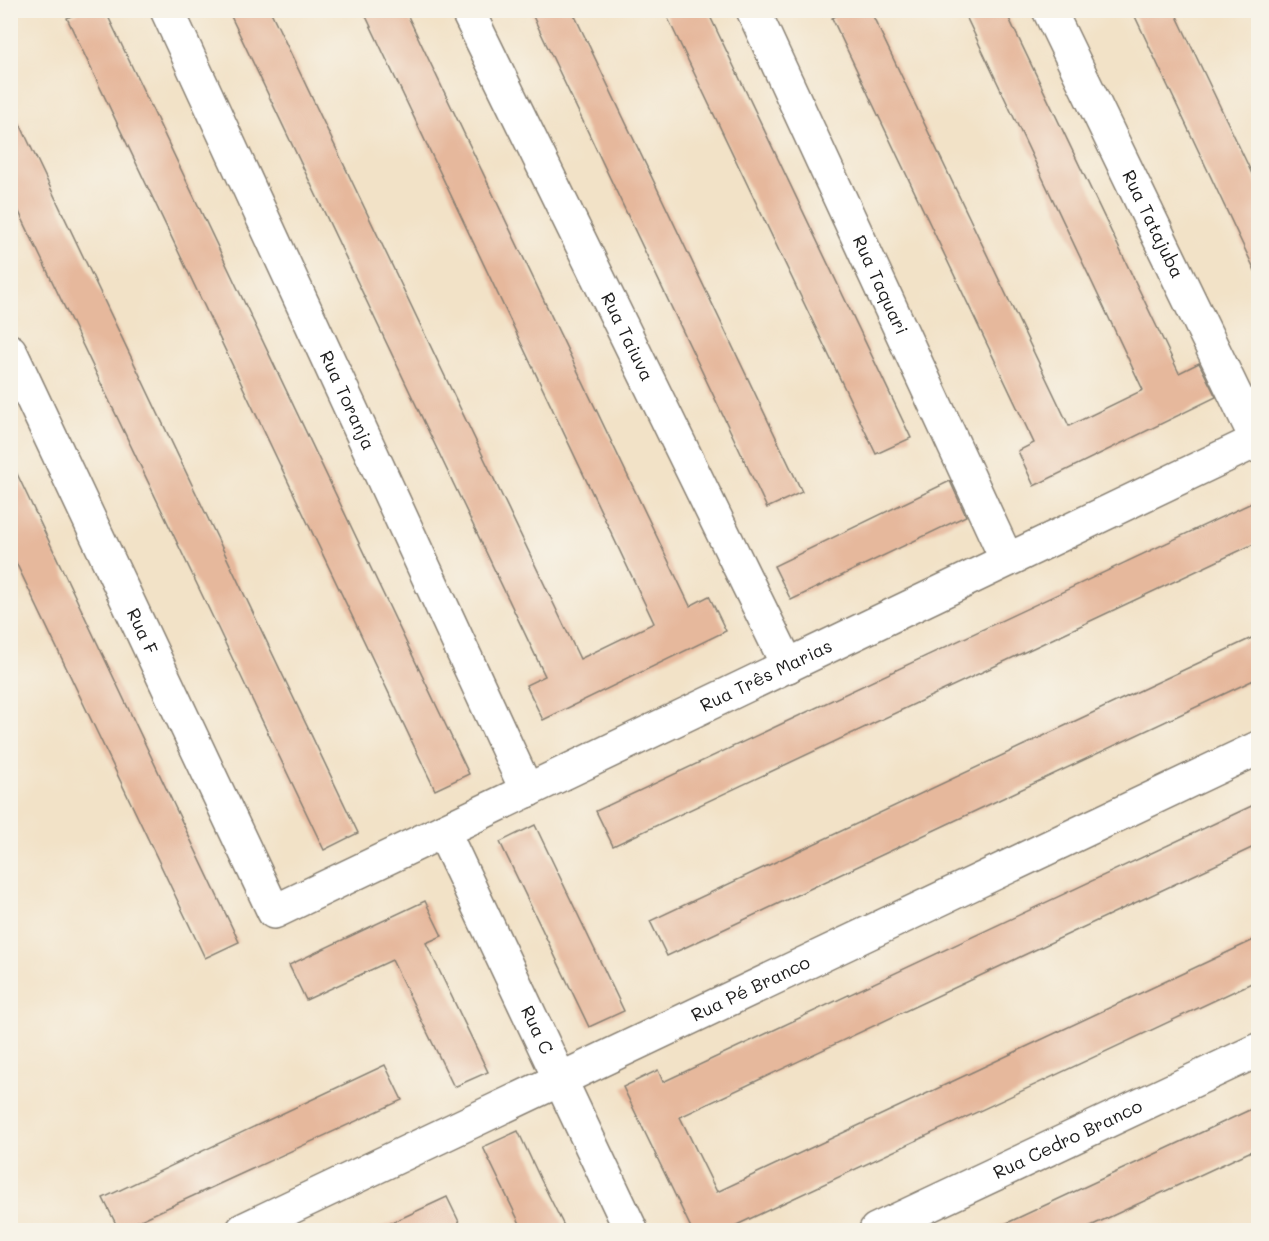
<svg xmlns="http://www.w3.org/2000/svg" width="1269" height="1241" viewBox="0 0 1269 1241" font-family="Mali,sans-serif">
	<rect width="100%" height="100%" fill="#f7f3e8"/>
	<filter id="ink" filterUnits="userSpaceOnUse"><feTurbulence type="fractalNoise" baseFrequency=".0167" numOctaves="2"/><feDisplacementMap in="SourceGraphic" scale="12" xChannelSelector="R" yChannelSelector="G"/><feConvolveMatrix kernelMatrix="1 2 1 2 8 2 1 2 1" color-interpolation-filters="sRGB"/></filter>
	<filter id="wash" filterUnits="userSpaceOnUse"><feTurbulence type="fractalNoise" baseFrequency=".008" numOctaves="4" result="noise"/><feDisplacementMap in="SourceGraphic" scale="24" xChannelSelector="R" yChannelSelector="G"/><feGaussianBlur stdDeviation="1.35" result="paint"/><feColorMatrix in="noise" values="0 0 0 0 0 0 0 0 0 0 0 0 0 0 0 0 0 1.4 0 .05"/><feComposite in="paint" operator="in"/></filter>
	<g filter="url(#wash)">
		<rect width="100%" height="100%" fill="#f2e2c7"/>
		<g id="blocks">
			<g fill="#e6b89c">
				<polygon points="83,10 105,10 469,774 435,790 67,18"/>
				<polygon points="228,10 270,10 580,659 654,623 363,10 405,10 690,606 709,596 726,631 543,720 526,685 545,676"/>
				<polygon points="530,10 572,10 802,492 767,508"/>
				<polygon points="664,10 707,10 911,438 876,454"/>
				<polygon points="847,10 870,10 1069,426 1143,390 963,10 1005,10 1179,373 1199,363 1216,397 1034,486 1018,451 1034,443 832,18"/>
				<polygon points="1132,10 1174,10 1247,163 1258,187 1258,277"/>
				<polygon points="10,103 358,833 324,850 10,193"/>
				<polygon points="10,459 239,942 205,958 10,550"/>
				<polygon points="950,481 966,516 791,600 774,566"/>
				<polygon points="1258,500 1258,542 613,846 596,811"/>
				<polygon points="1258,635 1258,678 667,956 650,921"/>
				<polygon points="1258,803 1258,845 680,1117 717,1192 1258,938 1258,980 726,1230 692,1230 623,1087 658,1070 663,1082"/>
				<polygon points="535,825 624,1011 589,1027 500,842"/>
				<polygon points="425,901 442,936 426,943 488,1072 454,1087 392,960 306,1000 289,965"/>
				<polygon points="385,1065 402,1100 119,1230 103,1198"/>
				<polygon points="1258,1106 1258,1148 1082,1230 992,1230"/>
				<polygon points="518,1131 541,1180 566,1230 523,1230 483,1147"/>
				<polygon points="447,1197 463,1230 376,1230"/>
			</g>
		</g>
	</g>
	<g filter="url(#ink)">
		<use href="#blocks" fill-opacity="0" stroke="#877f72" stroke-width="1.5"/>
		<g fill="none" stroke-linecap="round" stroke-linejoin="round">
			<defs>
				<g id="minor">
					<path id="s1" d="M167,10L527,791"/>
					<path id="s2" d="M467,10L788,666"/>
					<path id="s3" d="M753,10L1007,560"/>
					<path id="s4" d="M1049,10L1257,440"/>
					<path id="s5" d="M10,351L274,912L1258,440"/>
					<path id="s6" d="M443,831L631,1230"/>
					<path id="s7" d="M243,1230L1258,748"/>
					<path id="s8" d="M876,1230L1258,1050"/>
				</g>
			</defs>
			<use href="#minor" stroke="#877f72" stroke-width="36"/>
			<use href="#minor" stroke="#fff" stroke-width="33"/>
		</g>
	</g>
	<g text-anchor="middle" stroke-width="5" stroke-linejoin="round" paint-order="stroke">
		<g font-size="18" fill="#1c1c1c" stroke="#f7f3e8">
			<text dy="6" stroke="none"><textPath href="#s4" startOffset="238">Rua Tatajuba</textPath></text>
			<text dy="6" stroke="none"><textPath href="#s3" startOffset="303">Rua Taquari</textPath></text>
			<text dy="6" stroke="none"><textPath href="#s2" startOffset="364">Rua Taiuva</textPath></text>
			<text dy="6" stroke="none"><textPath href="#s1" startOffset="430">Rua Toranja</textPath></text>
			<text dy="6" stroke="none"><textPath href="#s5" startOffset="310">Rua F</textPath></text>
			<text dy="6" stroke="none"><textPath href="#s5" startOffset="1166">Rua Três Marias</textPath></text>
			<text dy="6" stroke="none"><textPath href="#s7" startOffset="562">Rua Pé Branco</textPath></text>
			<text dy="6" stroke="none"><textPath href="#s6" startOffset="220">Rua C</textPath></text>
			<text dy="6" stroke="none"><textPath href="#s8" startOffset="212">Rua Cedro Branco</textPath></text>
		</g>
	</g>
	<rect width="1269" height="1241" fill="none" stroke="#f7f3e8" stroke-width="36"/>
</svg>
